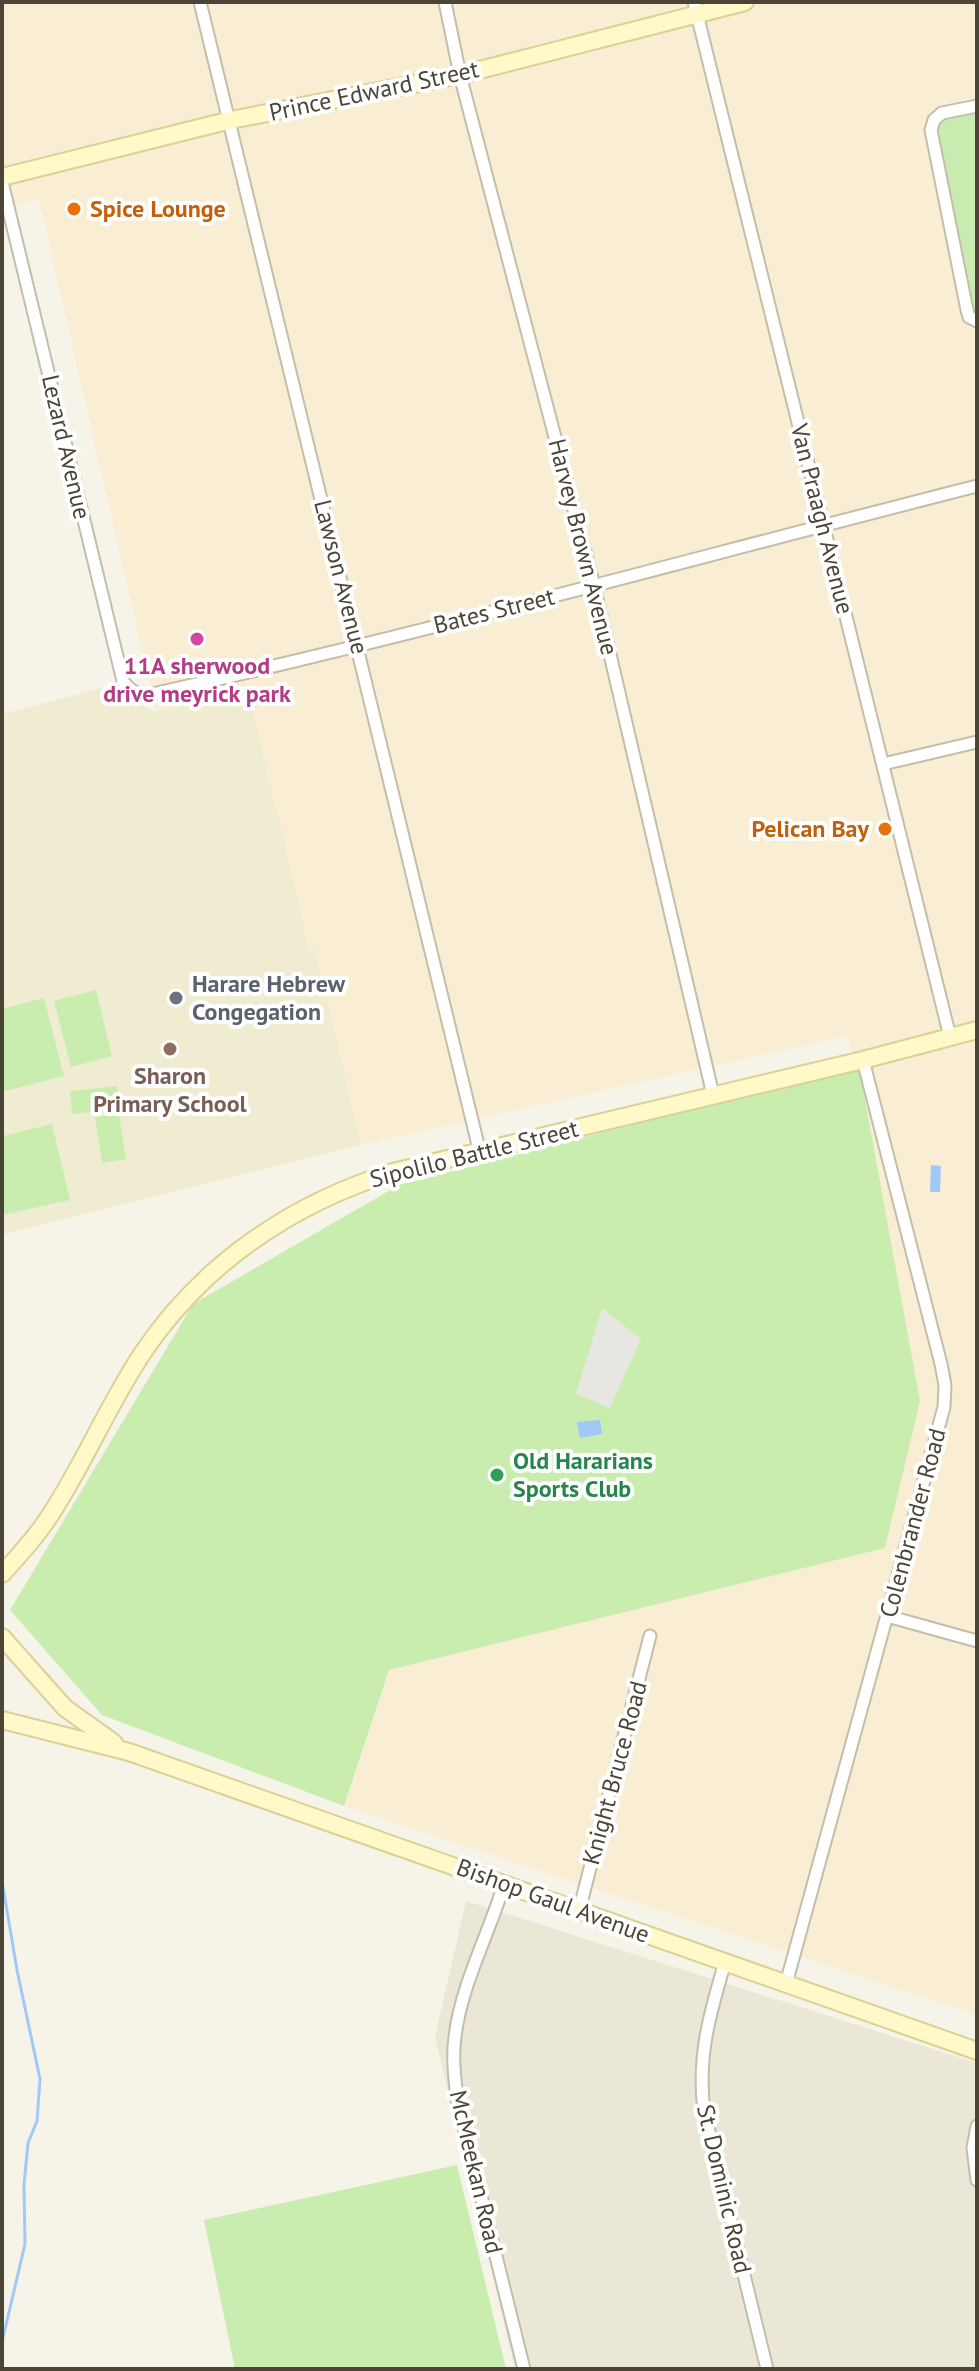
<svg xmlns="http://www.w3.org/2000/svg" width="979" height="2371" viewBox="0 0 979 2371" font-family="'PT Sans',sans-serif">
	<rect width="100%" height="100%" fill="#f6f4e9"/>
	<polygon fill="#eae7d7" points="466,1901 977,2063 977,2369 515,2369 435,2037"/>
	<polygon fill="#f9eed3" points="2,2 977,2 977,2015 344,1806 389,1670 885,1548 859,1067 847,1036 361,1145 317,950 310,952 248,689 156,712 39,200 2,209"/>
	<polygon fill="#f0ecd2" points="102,688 156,712 248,689 310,951 316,950 361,1145 2,1235 2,714"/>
	<g fill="#c9edaf">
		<polygon points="977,105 977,320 974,321 931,115"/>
		<polygon points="96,990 112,1056 71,1067 54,1001"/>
		<polygon points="44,998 64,1076 2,1092 2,1009"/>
		<polygon points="859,1067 920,1401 885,1548 389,1670 344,1806 102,1715 10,1610 193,1304 399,1185"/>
		<polygon points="117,1086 119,1109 72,1114 70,1091"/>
		<polygon points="119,1114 126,1159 102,1163 95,1117"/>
		<polygon points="52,1124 70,1200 2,1215 2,1136"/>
		<polygon points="457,2165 506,2369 235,2369 204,2220"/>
	</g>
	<polygon fill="#e7e6e1" points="602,1308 641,1339 610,1408 576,1394"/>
	<g fill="#a1c9f7">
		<polygon points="931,1165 941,1166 940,1192 930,1192"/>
		<polygon points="600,1420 602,1434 580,1438 577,1422"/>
	</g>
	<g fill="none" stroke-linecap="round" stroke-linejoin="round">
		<polyline stroke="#a1c9f7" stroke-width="3" points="2,1881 17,1970 40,2079 37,2121 28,2143 24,2185 25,2244 2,2342"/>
		<defs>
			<g id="minor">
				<polyline points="200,2 480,1153"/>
				<polyline points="445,2 460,75 594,586 713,1095"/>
				<polyline points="694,2 950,1037"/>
				<polyline points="977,106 942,113 934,120 931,130 967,310 969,317 977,321"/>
				<path d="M2,182L123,681C130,691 136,694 148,695C427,633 701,556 977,486"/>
				<polyline points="883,764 977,742"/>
				<polyline points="887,1616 977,1641"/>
				<path d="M504,1884C489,1934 461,1985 455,2037C452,2058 455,2079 457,2099L524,2369"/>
				<polyline points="579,1911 650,1636"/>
				<path d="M725,1962C710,2013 697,2056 704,2111L767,2369"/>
				<polyline points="786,1984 944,1407 945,1385 941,1364 863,1060"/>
				<polyline points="977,2126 973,2148 977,2180"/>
			</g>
			<g id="secondary">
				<polyline points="2,177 231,120 460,75 745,2"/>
				<path d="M2,1574C17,1558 32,1541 45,1523C82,1469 106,1408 142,1354C202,1264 291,1204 393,1172L863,1060L977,1030"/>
				<polyline points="2,1637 65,1708 114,1743"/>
				<polyline points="2,1720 129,1752 977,2051"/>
			</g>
		</defs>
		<use href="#minor" stroke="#c3bdab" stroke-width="15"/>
		<use href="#secondary" stroke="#dad195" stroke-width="20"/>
		<use href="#minor" stroke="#fff" stroke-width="11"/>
		<use href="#secondary" stroke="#fff9ca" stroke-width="16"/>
	</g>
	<g fill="#e8710a" stroke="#fff" stroke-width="3">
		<circle cx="74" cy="209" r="8"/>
		<circle cx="885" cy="829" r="8"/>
	</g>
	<circle fill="#d1479c" stroke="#fff" stroke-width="3" cx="197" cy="639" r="8"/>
	<circle fill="#6b7280" stroke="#fff" stroke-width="3" cx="176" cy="998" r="8"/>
	<circle fill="#8d6e63" stroke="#fff" stroke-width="3" cx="170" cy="1049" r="8"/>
	<circle fill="#2e9e5b" stroke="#fff" stroke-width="3" cx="497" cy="1475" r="8"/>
	<g text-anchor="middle" stroke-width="8" stroke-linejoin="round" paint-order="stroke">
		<g font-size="24" fill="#4b4537" stroke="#fff">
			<text transform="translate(374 91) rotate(-12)" y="8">Prince Edward Street</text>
			<text transform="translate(66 447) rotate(77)" y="8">Lezard Avenue</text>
			<text transform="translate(822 519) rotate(76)" y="8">Van Praagh Avenue</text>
			<text transform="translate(583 547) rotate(76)" y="8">Harvey Brown Avenue</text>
			<text transform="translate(341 577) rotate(76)" y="8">Lawson Avenue</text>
			<text transform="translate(494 611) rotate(-14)" y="8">Bates Street</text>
			<text transform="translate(474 1154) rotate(-14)" y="8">Sipolilo Battle Street</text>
			<text transform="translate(913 1523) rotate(-75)" y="8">Colenbrander Road</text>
			<text transform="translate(615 1773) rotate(-75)" y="8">Knight Bruce Road</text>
			<text transform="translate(553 1901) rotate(20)" y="8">Bishop Gaul Avenue</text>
			<text transform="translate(476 2172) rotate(77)" y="8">McMeekan Road</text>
			<text transform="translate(724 2189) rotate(77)" y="8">St. Dominic Road</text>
		</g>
		<g font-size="24" font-weight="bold" fill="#c56008" stroke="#fff" text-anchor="start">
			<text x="90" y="217">Spice Lounge</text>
			<text x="869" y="837" text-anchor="end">Pelican Bay</text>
		</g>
		<g font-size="24" font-weight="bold" fill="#b23c85" stroke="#fff">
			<text x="197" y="674">11A sherwood<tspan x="197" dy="28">drive meyrick park</tspan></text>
		</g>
		<g font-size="24" font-weight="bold" fill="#5b616d" stroke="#fff" text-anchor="start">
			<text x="192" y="992">Harare Hebrew<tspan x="192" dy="28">Congegation</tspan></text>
		</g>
		<g font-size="24" font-weight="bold" fill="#785e54" stroke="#fff">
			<text x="170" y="1084">Sharon<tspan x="170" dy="28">Primary School</tspan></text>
		</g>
		<g font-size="24" font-weight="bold" fill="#27864d" stroke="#fff" text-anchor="start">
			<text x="513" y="1469">Old Hararians<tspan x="513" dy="28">Sports Club</tspan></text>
		</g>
	</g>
	<rect width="979" height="2371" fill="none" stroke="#4b4537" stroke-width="8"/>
</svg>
